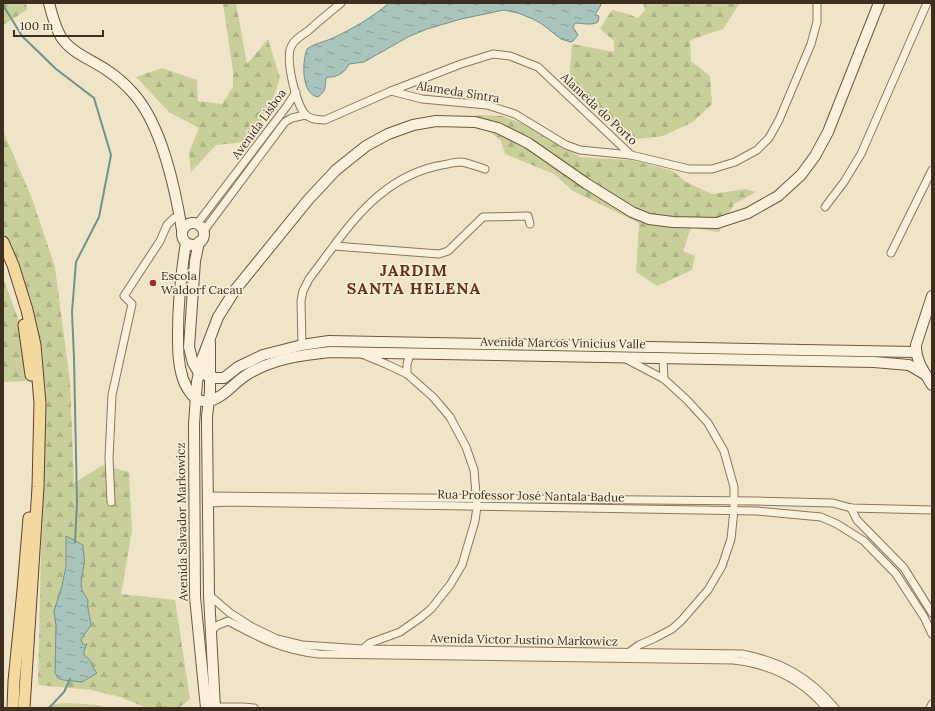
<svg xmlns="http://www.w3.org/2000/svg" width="935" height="711" viewBox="0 0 935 711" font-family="Lora,serif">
	<defs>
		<pattern id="forest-firs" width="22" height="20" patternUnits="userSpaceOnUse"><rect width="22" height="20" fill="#c9cf9b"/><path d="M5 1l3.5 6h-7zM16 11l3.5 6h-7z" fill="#aeb285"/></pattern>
		<pattern id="water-ripples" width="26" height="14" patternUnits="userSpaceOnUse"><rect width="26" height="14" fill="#a9c4bc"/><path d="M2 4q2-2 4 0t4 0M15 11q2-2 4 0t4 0" fill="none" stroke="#8ba098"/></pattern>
	</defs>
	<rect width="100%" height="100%" fill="#f0e4c8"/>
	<polygon fill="#c9cf9b" points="65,703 99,705 106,708 48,708 49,705"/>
	<g fill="url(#forest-firs)">
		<polygon points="3,3 26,3 27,10 3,25"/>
		<polygon points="223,3 236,3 247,64 268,39 280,78 269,110 246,142 216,145 191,172 189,152 199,128 169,112 136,77 162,68 197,80 198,101 222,104 233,87 233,71"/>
		<polygon points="643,3 740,3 723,29 690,40 691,61 710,76 712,104 693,122 663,136 637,139 595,107 569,80 572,44 614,52 614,41 600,29 612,10 625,13 638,18 645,10"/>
		<polygon points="481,115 503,116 531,127 580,157 631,160 673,171 686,182 712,194 746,189 756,192 734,204 719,232 691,228 683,251 695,256 692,270 657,286 636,272 639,223 573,191 554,174 505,154 501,141 487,129 453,120"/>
		<polygon points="3,131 31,196 55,267 70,382 74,483 103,465 129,472 132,531 121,594 175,600 190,699 179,708 147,708 120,697 91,690 38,685 44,413 7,244 3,234"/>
		<polygon points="3,278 19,321 26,381 3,382"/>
	</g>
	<g fill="url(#water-ripples)" stroke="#6f938a">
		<path d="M389,3H602L595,15L599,16L598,22C591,26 583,23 575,23L573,27L578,35L573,41L570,42L561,39L542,24L533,19L518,13L504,10L461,19L427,29L408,37L364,62L349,64C347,69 342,74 336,76C333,78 330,76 326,78C325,88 326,91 318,97C301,94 302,62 307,49C315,43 324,42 333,38C352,29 373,17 389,3Z"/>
		<path d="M66,536L83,545C83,551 85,558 84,564C82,581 77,585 88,600C87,609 90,616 91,625L81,639L82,643L85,645L87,644L84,651V655C93,661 91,667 97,673L82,682L63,680L58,678L55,673L56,625L54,611L62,586L66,566Z"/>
	</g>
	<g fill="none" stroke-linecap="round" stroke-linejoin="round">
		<g stroke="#6f938a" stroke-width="2">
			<polyline points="3,5 22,36 56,69 94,98 111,155 99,217 76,262 72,312 74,358 77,503 75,542"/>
			<polyline points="49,708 64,692 70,679"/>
		</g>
		<defs>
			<g id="street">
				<path d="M341,3C330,12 319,21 308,31C302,35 295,39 292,45C284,57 296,104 305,114C309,119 318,120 325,120L391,91L461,64L493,54L510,56L538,67L631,155"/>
				<polyline points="391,91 422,99 487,105 515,114 566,145 580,150 631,155 689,169 712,169 735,162 757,150 769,138 779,120 811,44 817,22 817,3"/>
				<polyline points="825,207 844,182 861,154 927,3"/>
				<polyline points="197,224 287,106 296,92"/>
				<polyline points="203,232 285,122 292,118 305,115"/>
				<polyline points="334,246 439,254 448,251 483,217 528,216 530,224"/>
				<polyline points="891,253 932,170"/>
				<path d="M302,345L301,301L303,291L309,279C345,232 375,180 437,166C444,165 454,162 461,162C469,163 478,167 485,169"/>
				<polyline points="362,354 386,364 407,374 433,397 450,417 466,447 474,470 477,506 475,521 462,565 450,585 431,609 420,618 400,632 370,643 363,649"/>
				<polyline points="663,358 664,379"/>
				<polyline points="626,359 664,379 687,400 708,423 724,451 734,487 734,510 731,539 722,566 708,590 681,621 672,629 655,638 639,645 628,653 628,655"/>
				<polyline points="407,374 407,364 410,354"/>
				<polyline points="209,496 757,501 833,503 851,508 932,510"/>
				<polyline points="111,502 109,458 112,395 132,304 124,296 160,241 167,225 174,218 180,216"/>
				<polyline points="209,503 231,502 757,511 821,517 837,524 864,541 896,574 924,617 932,634"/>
				<polyline points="851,508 857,520 904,568 932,613"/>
				<path d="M209,595L230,613L252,627L277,639L302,645L363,649L449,650L742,654C782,662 809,677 835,708"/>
				<path d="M211,632L216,626L228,621C260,638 282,650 319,654L733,660C770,664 802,679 826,708"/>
				<polyline points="212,707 243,707 254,708"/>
				<polyline points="930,708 932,704"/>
			</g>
			<g id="secondary">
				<path d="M49,3C52,15 55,27 61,37C72,54 93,60 108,71C117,77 126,85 133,93C162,125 175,188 182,230"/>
				<circle cx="193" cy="234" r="11"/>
				<polyline points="199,242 195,261 189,347 193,363 199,373 216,378 224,378 238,367 263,355 302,345 329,341 915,352"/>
				<path d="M186,243C181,273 178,303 178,334C178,349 178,364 183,379C185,385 188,390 192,395C196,400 201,402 208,401C223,399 234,382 248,374C273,359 301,355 330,352L874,362L909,365L926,375"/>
				<path d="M932,296L916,345C915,360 925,373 932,385"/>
				<polyline points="210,343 210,392 207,416 207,426 209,595 215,708"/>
				<polyline points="206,708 195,597 194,424 197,382 202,359 218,317 235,290 308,200 336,170 366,146 388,134 413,125 436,121 475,122 498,128 528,143 587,184 632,212 649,219 673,222 717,223 748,213 778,196 801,175 815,156 828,132 879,3"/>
			</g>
			<g id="primary">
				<polyline points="3,242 13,265 27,310 35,345 40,403 38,487 24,708"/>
				<polyline points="24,325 31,375"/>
				<polyline points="13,708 14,681 23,590 29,518"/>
			</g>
		</defs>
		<use href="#street" stroke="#8d765c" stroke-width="9"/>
		<use href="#secondary" stroke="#6f573f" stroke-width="12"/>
		<use href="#primary" stroke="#5b4430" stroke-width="13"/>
		<use href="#street" stroke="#faf1dc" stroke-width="7"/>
		<use href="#secondary" stroke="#faf1dc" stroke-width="10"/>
		<use href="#primary" stroke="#f3d9a0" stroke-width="11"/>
	</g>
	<circle fill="#9e2a2b" stroke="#f7eed8" stroke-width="1.5" cx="153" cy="283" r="4"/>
	<g text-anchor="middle" stroke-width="3.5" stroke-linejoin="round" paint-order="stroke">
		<g font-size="12" fill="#3d2e20" stroke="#f7eed8">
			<text transform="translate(458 92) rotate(9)" y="4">Alameda Sintra</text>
			<text transform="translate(599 109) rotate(43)" y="4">Alameda do Porto</text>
			<text transform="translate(259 124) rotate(-54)" y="4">Avenida Lisboa</text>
			<text transform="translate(563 343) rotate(1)" y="4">Avenida Marcos Vinicius Valle</text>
			<text transform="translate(531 496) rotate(1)" y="4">Rua Professor José Nantala Badue</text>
			<text transform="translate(182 522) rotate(-91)" y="4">Avenida Salvador Markowicz</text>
			<text transform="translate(524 640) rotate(1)" y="4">Avenida Victor Justino Markowicz</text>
		</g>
		<g font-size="12" fill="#3d2e20" stroke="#f7eed8" text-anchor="start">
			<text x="161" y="280">Escola<tspan x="161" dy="14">Waldorf Cacau</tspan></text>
		</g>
		<g font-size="16" font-weight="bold" letter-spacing="1" fill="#6b2e1e" stroke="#f7eed8">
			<text x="414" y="276">JARDIM<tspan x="414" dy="18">SANTA HELENA</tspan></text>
		</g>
	</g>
	<rect width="935" height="711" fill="none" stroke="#3d2e20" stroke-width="8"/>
	<path d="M14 30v6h89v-6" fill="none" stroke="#3d2e20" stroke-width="2"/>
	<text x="20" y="30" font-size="12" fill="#3d2e20" stroke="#f7eed8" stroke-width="3" paint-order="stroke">100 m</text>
</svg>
